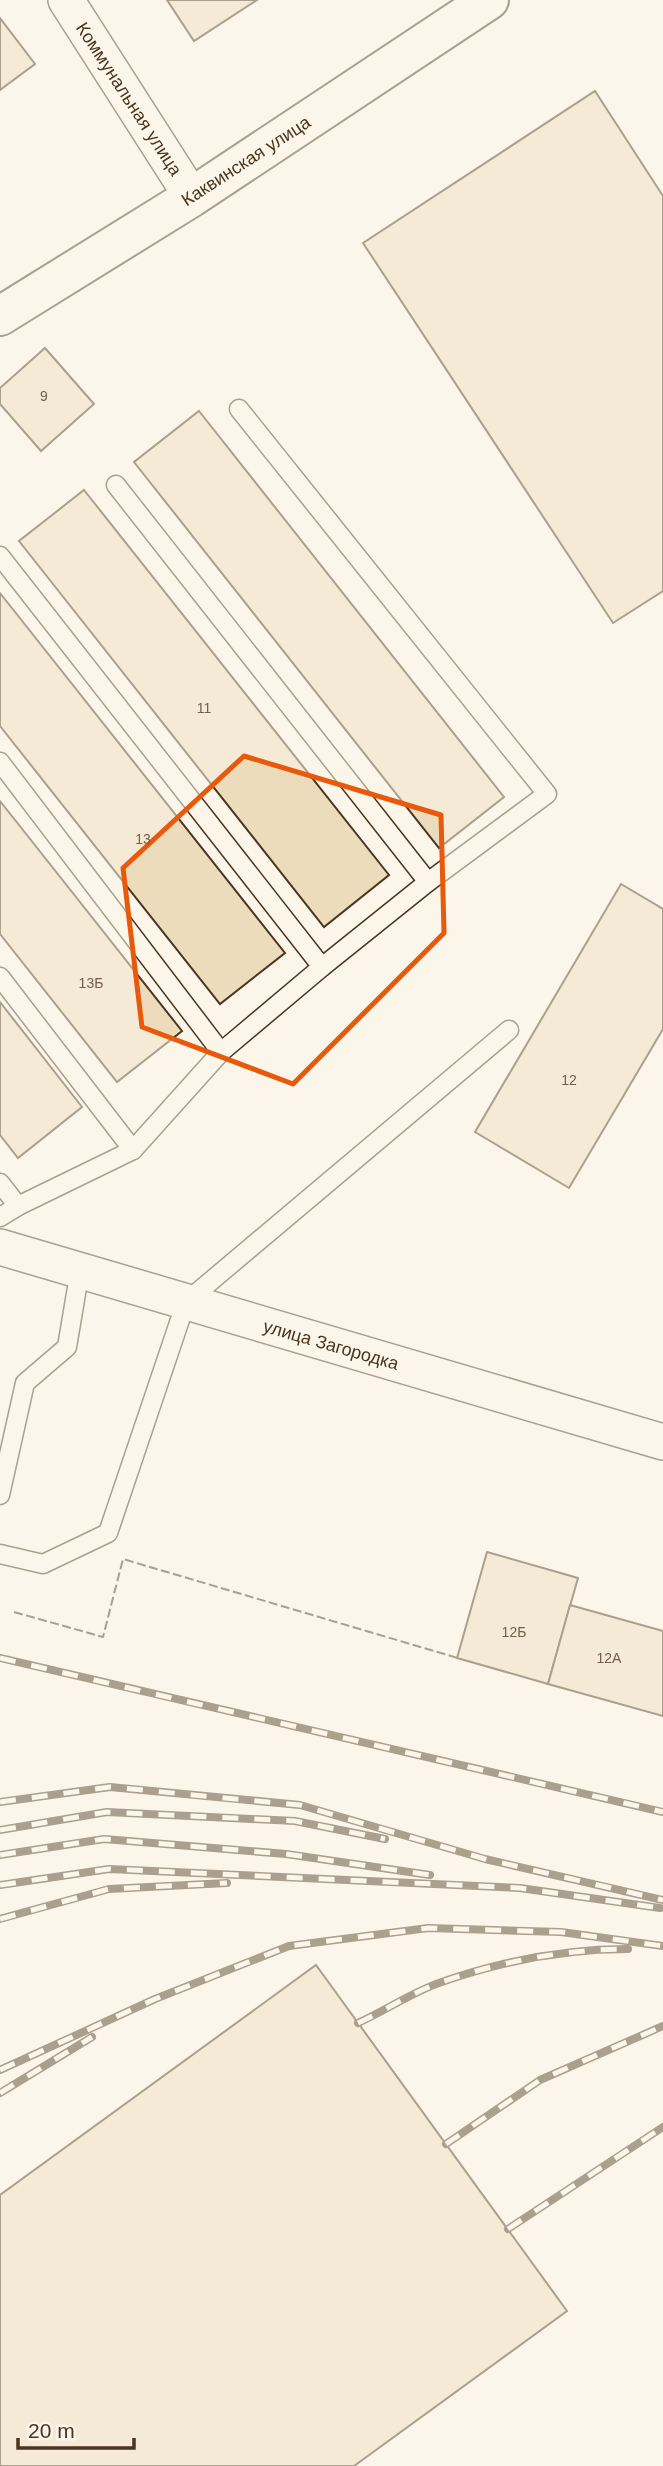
<svg xmlns="http://www.w3.org/2000/svg" width="663" height="2466" viewBox="0 0 663 2466" font-family="Helvetica,sans-serif">
	<rect width="100%" height="100%" fill="#fbf6e9"/>
	<g fill="#ecdcbc" stroke="#4a3520" stroke-width="2">
		<polygon points="167,0 257,0 194,41"/>
		<polygon points="0,18 35,64 0,90"/>
		<polygon points="595,91 663,196 663,591 613,623 363,243"/>
		<polygon points="45,348 94,404 41,451 0,404 0,388"/>
		<polygon points="199,411 504,797 439,848 134,462"/>
		<polygon points="84,490 389,875 324,927 19,541"/>
		<polygon points="0,593 285,953 220,1004 0,726"/>
		<polygon points="0,801 182,1031 117,1082 0,934"/>
		<polygon points="621,884 663,909 663,1029 569,1188 475,1132"/>
		<polygon points="0,1002 82,1107 18,1158 0,1135"/>
		<polygon points="487,1552 578,1578 548,1684 457,1658"/>
		<polygon points="570,1605 663,1631 663,1716 548,1684"/>
		<polygon points="316,1965 567,2311 354,2466 0,2466 0,2195"/>
	</g>
	<g fill="none" stroke-linecap="round" stroke-linejoin="round">
		<defs>
			<g id="service">
				<polyline points="116,485 428,882"/>
				<polyline points="0,556 322,967"/>
				<polyline points="0,762 221,1052"/>
				<polyline points="0,977 133,1150"/>
				<polyline points="0,1183 18,1206"/>
				<polyline points="0,1217 18,1206 133,1150 221,1052 322,967 428,882 547,794 239,409"/>
				<polyline points="0,1495 25,1383 67,1347 80,1270"/>
				<polyline points="0,1554 43,1564 108,1533 186,1302 509,1030"/>
			</g>
			<g id="minor">
				<polyline points="66,0 192,197"/>
				<polyline points="0,1247 663,1442"/>
			</g>
			<polyline id="primary" points="0,316 192,197 489,0"/>
		</defs>
		<use href="#service" stroke="#4a3520" stroke-width="21"/>
		<use href="#minor" stroke="#4a3520" stroke-width="38"/>
		<use href="#primary" stroke="#4a3520" stroke-width="42"/>
		<use href="#service" stroke="#fbf6e9" stroke-width="18"/>
		<use href="#minor" stroke="#fbf6e9" stroke-width="35"/>
		<use href="#primary" stroke="#fbf6e9" stroke-width="38"/>
		<defs>
			<g id="rail">
				<polyline points="0,1658 663,1812"/>
				<polyline points="0,1802 110,1787 300,1805 485,1859 663,1900"/>
				<polyline points="0,1830 107,1812 295,1821 385,1839"/>
				<polyline points="0,1855 104,1839 286,1854 430,1875"/>
				<polyline points="0,1885 109,1869 520,1888 660,1908"/>
				<polyline points="0,1919 109,1889 227,1883"/>
				<path d="M358,2023C384,2011 410,1994 436,1984C497,1962 564,1949 628,1949"/>
				<polyline points="0,2070 155,1999 289,1946 428,1928 561,1932 663,1946"/>
				<polyline points="0,2093 92,2037"/>
				<polyline points="446,2144 540,2080 663,2026"/>
				<polyline points="508,2229 663,2127"/>
			</g>
		</defs>
		<use href="#rail" stroke="#4a3520" stroke-width="8"/>
		<use href="#rail" stroke="#fbf6e9" stroke-width="5" stroke-dasharray="16" stroke-linecap="butt"/>
		<polyline stroke="#4a3520" stroke-width="2" stroke-dasharray="9 3.5" stroke-linecap="butt" points="14,1612 103,1637 123,1559 461,1659"/>
	</g>
	<path d="M0 0H663V2466H0ZM244,756L441,815L444,933L293,1084L142,1027L123,868Z" fill="#fbf6e9" fill-opacity=".55" fill-rule="evenodd"/>
	<path fill="none" stroke="#e8590c" stroke-width="5" stroke-linejoin="round" d="M244,756L441,815L444,933L293,1084L142,1027L123,868Z"/>
	<g text-anchor="middle" stroke-width="5" stroke-linejoin="round" paint-order="stroke">
		<g font-size="14" fill="#725f47">
			<text x="44" y="401">9</text>
			<text x="204" y="713">11</text>
			<text x="143" y="844">13</text>
			<text x="91" y="988">13Б</text>
			<text x="569" y="1085">12</text>
			<text x="514" y="1637">12Б</text>
			<text x="609" y="1663">12А</text>
		</g>
		<g font-size="18" fill="#4a3520" stroke="#fbf6e9">
			<text transform="translate(129 99) rotate(57)" y="6">Коммунальная улица</text>
			<text transform="translate(246 161) rotate(-33)" y="6">Каквинская улица</text>
			<text transform="translate(331 1345) rotate(16)" y="6">улица Загородка</text>
		</g>
	</g>
	<path d="M18 2438v10h116v-10" fill="none" stroke="#4a3520" stroke-width="3.5"/>
	<text x="28" y="2438" font-size="21" fill="#4a3520" stroke="#fbf6e9" stroke-width="5" paint-order="stroke">20 m</text>
</svg>
